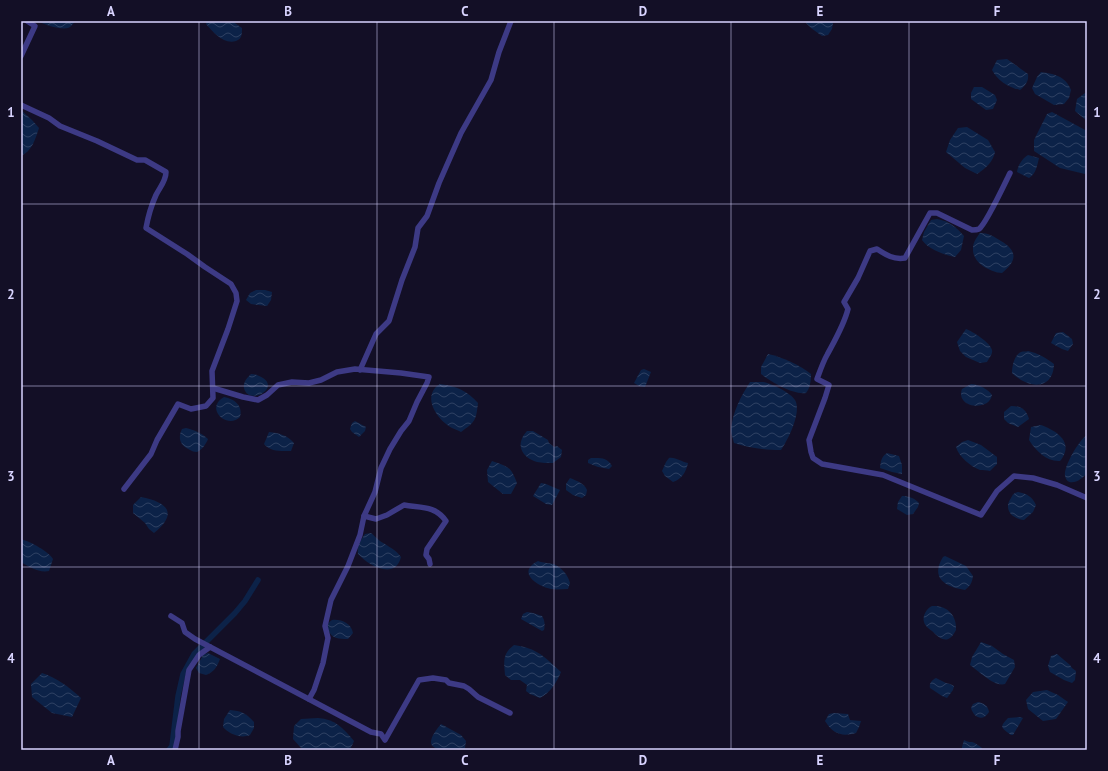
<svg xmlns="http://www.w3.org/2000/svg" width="1108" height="771" viewBox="0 0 1108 771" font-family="'PT Sans',sans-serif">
	<defs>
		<pattern id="water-waves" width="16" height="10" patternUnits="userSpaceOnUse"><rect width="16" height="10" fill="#0c2248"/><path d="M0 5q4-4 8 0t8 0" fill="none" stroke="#2f4163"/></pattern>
	</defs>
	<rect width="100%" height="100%" fill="#130f26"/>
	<g fill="url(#water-waves)">
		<path d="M38,21H75C73,24 71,27 68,28C61,30 44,25 38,21Z"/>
		<path d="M207,21H232L242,28C242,34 242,39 236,41C224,45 213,32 206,24Z"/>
		<polygon points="807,21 831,21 833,23 832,29 828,35 822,36 811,28 806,23"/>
		<path d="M1007,59L1028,74C1029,81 1025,86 1020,90C1008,87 998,81 992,70L997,60Z"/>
		<path d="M1041,72C1055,74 1065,76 1071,90L1069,98L1064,104L1054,105L1035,94L1032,88L1037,77Z"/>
		<polygon points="974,87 982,87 995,95 997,100 993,109 986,110 971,99 971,93"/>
		<polygon points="1085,93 1087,94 1087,121 1075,111 1077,99"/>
		<path d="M21,110L32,120L39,128C35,140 32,151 21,156Z"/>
		<polygon points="1052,112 1087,131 1087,171 1085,174 1060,168 1034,151 1034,140 1047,114"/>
		<path d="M967,127L988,140L995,152C993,162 986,168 977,174L965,168L946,152L950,140L958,128Z"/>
		<path d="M1028,155L1039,158C1037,166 1036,174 1029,178L1017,172C1018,165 1022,159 1028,155Z"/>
		<path d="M937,219C949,221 956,227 964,236L961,250L955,257C944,255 928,249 922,240L924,232L931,220Z"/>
		<path d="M980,233C989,233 993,236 1001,241C1018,251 1017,261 1002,273C990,272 972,263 973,248C973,242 977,237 980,233Z"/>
		<polygon points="256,290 265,290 272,292 271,300 267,306 251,304 246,300 250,293"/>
		<path d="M966,329C972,331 991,343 992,350C993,354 989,358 987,362L980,363L966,357L960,351L957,342Z"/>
		<polygon points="1063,332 1072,339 1073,344 1068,351 1062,349 1051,343 1056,333"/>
		<path d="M1028,351C1038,353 1046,358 1054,364C1053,392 1027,388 1012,373C1012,367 1014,355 1021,352C1023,351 1026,352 1028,351Z"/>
		<path d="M768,354C782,357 800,365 811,374C811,381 810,388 806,393C793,395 771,382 761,374V367Z"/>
		<polygon points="644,369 651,372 645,387 639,386 634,383 641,370"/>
		<path d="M251,374C256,374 259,376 263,378C280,389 248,406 244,388C243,382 247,378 251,374Z"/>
		<path d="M750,382C754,382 759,382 763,382C771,383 791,393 795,400C802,412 788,440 781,450C764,450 750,448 734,443C733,439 731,434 731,430C732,413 741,396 750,382Z"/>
		<path d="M440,384C457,386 467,391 478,403C476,421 475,422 461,432C458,430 454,429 452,428C439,421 424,401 435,388C436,386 439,385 440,384Z"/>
		<path d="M971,384C978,384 988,389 992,395C989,412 955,408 962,389Z"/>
		<path d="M224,397C235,399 243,406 240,417C227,430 204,408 224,397Z"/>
		<path d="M1011,406C1021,406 1026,409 1029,419L1018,427L1008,423L1004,419V412Z"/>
		<polygon points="355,421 366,427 365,431 359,437 352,432 350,429 352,423"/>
		<path d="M1041,425C1052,429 1069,438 1065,452C1064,455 1062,459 1060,461C1047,462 1036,451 1029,440L1031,427Z"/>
		<path d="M186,428C194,430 202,433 208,439C206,444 202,450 197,452C194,452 192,451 190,450C181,446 177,439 182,429Z"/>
		<path d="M527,431H533L548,440L549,443L554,447L557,446L562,450L561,457L553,463C548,463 542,463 537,462C521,457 515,444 527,431Z"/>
		<path d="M269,432C279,433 287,435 294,443L291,451C280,451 271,452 264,444Z"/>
		<path d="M1087,435V473C1083,479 1068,489 1065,476C1063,467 1079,440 1087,435Z"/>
		<path d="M968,440L981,445L997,457V464L990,471C987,470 983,470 980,470C970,466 959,457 956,447L962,442Z"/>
		<path d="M887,453L899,456L902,465V474L892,472L880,468C881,461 881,457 887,453Z"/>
		<path d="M591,458C600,458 607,457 612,466L609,469L598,467L588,463V460Z"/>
		<path d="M669,458C676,457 681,462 688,463C686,472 682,479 673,482L665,476L662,471L666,462Z"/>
		<path d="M492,461C509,467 511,467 517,483L511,494H503L488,482L487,470Z"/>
		<path d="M570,478C577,481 584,483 587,490L586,495L582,498L573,495L566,490V484Z"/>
		<polygon points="541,483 546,484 560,490 552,505 546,504 533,496"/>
		<path d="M1018,492C1027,494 1032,496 1036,505L1033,512L1024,520C1012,519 1003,509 1011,498C1013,494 1014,493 1018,492Z"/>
		<path d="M902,496C909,496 914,498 919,503L918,507L913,514L907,515L897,509L898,502Z"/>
		<path d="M141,497C167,502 179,513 154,533L149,529L145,523L133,513V505Z"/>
		<path d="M371,533C376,537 380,542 385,544C391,548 397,551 401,557C395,581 368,565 358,554C357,546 360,541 365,534Z"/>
		<path d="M21,539C31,542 48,551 53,559L49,571C39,573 29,567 21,562Z"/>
		<path d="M945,556L966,566L973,576C972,583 970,586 965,590C945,587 930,578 943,557Z"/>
		<path d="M538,561C543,563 550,563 554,564C562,568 568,575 570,583L568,589C562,589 557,590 551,589C537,586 516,572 538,561Z"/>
		<path d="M932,606C947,605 957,615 956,630C949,644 942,641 932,631C929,629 925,626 924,622C922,616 927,608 932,606Z"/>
		<path d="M527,612L533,613L542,616C545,621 545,625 544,630L542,631L521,619L523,614Z"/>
		<path d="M332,620C341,619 351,623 353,633L348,639C339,639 331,639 328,629C327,624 328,623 332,620Z"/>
		<path d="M981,642L992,646L1003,654L1014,660L1015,667L1005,684C994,687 980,672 970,665L972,657Z"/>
		<path d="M514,645C537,648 545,657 561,672C557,682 550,693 540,698L530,694L526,691L527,685L520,680H511L505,675C504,662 502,654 514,645Z"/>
		<path d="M208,653L220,659C217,667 214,672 206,675L199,673L196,668L203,655Z"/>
		<polygon points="1057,654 1070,665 1072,668 1076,671 1075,680 1072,683 1064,680 1050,672 1048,666 1051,656"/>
		<path d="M42,673C57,678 69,687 81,698L72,717L52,713L32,697L31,684Z"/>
		<path d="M936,678L946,683L950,684L954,686L953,690L947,698L942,696L930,688C929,683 932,680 936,678Z"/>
		<polygon points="1047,690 1058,695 1068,702 1056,719 1043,721 1028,709 1026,700 1033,692"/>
		<path d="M978,702C984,703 988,706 989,712C983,722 974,718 971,708L973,704Z"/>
		<path d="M230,710C241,711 246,713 254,722V728L250,735C241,739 229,734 223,727L224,719Z"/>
		<path d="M834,713L848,714L850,720L861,721L859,727L856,733C842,737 833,734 825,721L829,714Z"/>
		<path d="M1020,717L1023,718L1013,735H1011C1001,728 999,727 1008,718Z"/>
		<path d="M318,718C335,719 343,728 354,741L350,750H304L302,749L293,739L294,726L301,719Z"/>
		<path d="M441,724L461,735L466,741L465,748L464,750C456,750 431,753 431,742C431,736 437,729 441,724Z"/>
		<path d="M964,740C968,742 969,742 972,742C976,743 979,746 982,748V750H962V747Z"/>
	</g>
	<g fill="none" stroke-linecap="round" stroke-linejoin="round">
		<polyline stroke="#0c2248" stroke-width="5.5" points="169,750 172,746 178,696 183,674 194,654 235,613 245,601 258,580"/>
		<g stroke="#3d3a85" stroke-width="5.5">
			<polyline points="21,56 35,26 27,21"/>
			<path d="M21,105L49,118L60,126L97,141L137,160H145L166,172C166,181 160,187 156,195C151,206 148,217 146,228L187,254L205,267L231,284L236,293L237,301L228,329L212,371L213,398L206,406L191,409L178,404L157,440L151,454L124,489"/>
			<path d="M1010,173C1005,183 986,224 979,229C977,230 974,230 972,230L937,213H930L905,258C894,260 886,255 877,249L870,251L858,278L844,302L848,309C844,325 835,340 827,355C823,362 820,371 817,379L829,385L825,398L809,440L811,452L813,458L822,464L883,475L981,515L997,491L1014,476L1033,478L1057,485L1087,498"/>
			<polyline points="360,370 376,334 389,321 402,280 415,247 418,228 427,216 439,183 461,133 491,80 499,52 511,21"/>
			<polyline points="213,388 243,397 258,400 267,395 278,385 292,382 309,383 321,380 337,372 355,369 401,373 429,377 427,383 417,402 409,421 401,431 390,449 381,468 375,492 364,516"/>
			<polyline points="171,616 182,623 185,632 195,639 371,732 381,734 385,740 419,680 433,678 446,680 449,683 464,686 469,689 478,697 510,713"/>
			<path d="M309,699L314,690L323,663L328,638L325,626L331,600L348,566L360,535L364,516L376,519L387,515L404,505C420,508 435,505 446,521L427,549L426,555L429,559L430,564"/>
			<polyline points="175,750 178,737 178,731 189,670 199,655 210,647"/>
		</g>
	</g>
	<path fill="none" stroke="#d9d4ff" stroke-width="1" stroke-opacity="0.55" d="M199,21V750M377,21V750M554,21V750M731,21V750M909,21V750M21,204H1087M21,386H1087M21,567H1087"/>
	<rect width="1108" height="771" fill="none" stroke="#130f26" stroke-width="44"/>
	<rect x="22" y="22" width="1064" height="727" fill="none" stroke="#d9d4ff" stroke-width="1.5"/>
	<g font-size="13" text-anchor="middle" font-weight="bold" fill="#d9d4ff">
		<text x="111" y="16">A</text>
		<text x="288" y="16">B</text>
		<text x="465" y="16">C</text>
		<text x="643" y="16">D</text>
		<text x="820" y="16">E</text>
		<text x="997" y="16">F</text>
		<text x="11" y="117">1</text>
		<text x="1097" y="117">1</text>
		<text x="11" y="299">2</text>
		<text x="1097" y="299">2</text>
		<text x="11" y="481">3</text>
		<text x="1097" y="481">3</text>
		<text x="11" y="663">4</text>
		<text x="1097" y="663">4</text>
		<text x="111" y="765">A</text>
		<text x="288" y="765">B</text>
		<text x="465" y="765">C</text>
		<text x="643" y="765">D</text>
		<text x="820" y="765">E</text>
		<text x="997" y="765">F</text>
	</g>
</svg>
